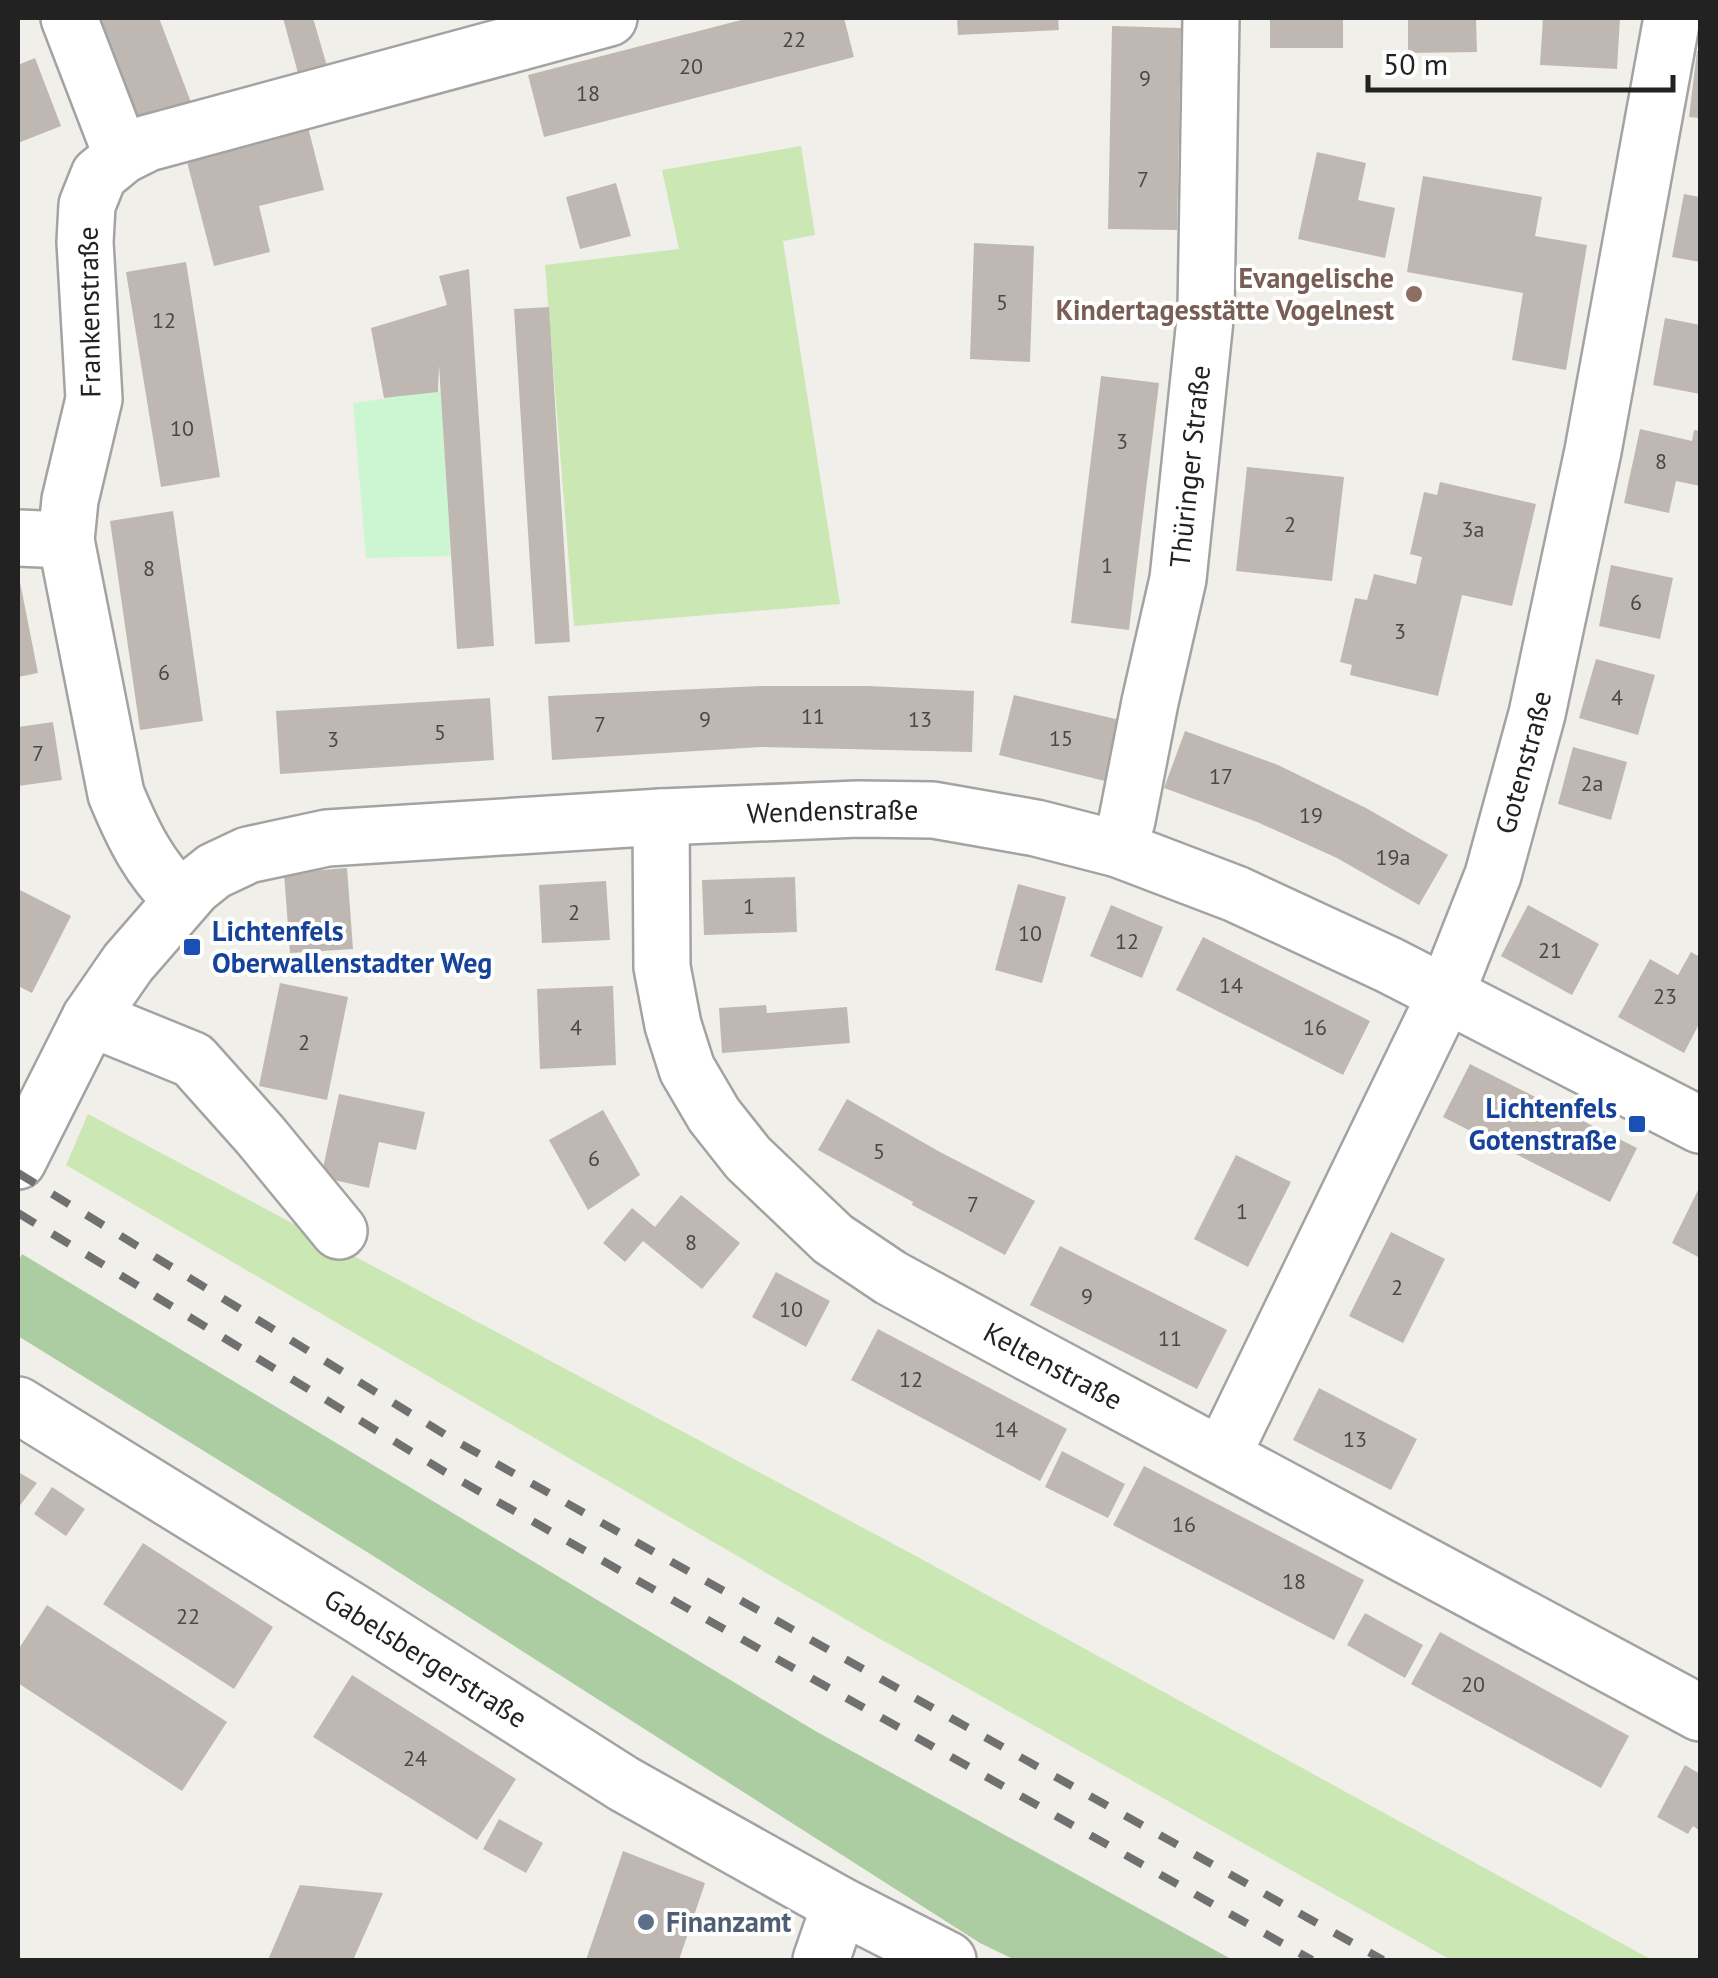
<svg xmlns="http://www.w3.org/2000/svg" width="1718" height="1978" viewBox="0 0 1718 1978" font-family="'PT Sans',sans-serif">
	<rect width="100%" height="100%" fill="#f1efe9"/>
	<g fill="#cae7b4">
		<polygon points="801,146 815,235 783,241 840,604 574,626 545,265 679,249 662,170"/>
		<polygon points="88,1114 914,1555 1652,1960 1451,1960 866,1631 66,1165"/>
	</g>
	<polygon fill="#accda1" points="22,1254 817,1732 1233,1960 1015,1960 980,1943 367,1552 18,1336 18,1263"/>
	<polygon fill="#cbf6d1" points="441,391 451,556 366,558 353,403"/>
	<g fill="#bfb8b2">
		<polygon points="95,18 159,18 192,105 136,127"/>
		<polygon points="283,18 313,18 327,66 298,73"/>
		<polygon points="749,18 844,18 854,57 544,137 528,75"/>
		<polygon points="957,18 1058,18 1059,30 958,35"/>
		<rect x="1270" y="18" width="73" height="30"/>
		<polygon points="1408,18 1476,18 1477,52 1408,53"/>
		<polygon points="1543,18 1620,18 1617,69 1540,65"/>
		<polygon points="1112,26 1181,28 1177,230 1108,229"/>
		<polygon points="1697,51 1700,51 1700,118 1689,117"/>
		<polygon points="35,58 61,126 18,143 18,65"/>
		<polygon points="307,123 324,190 259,206 270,252 214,266 185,154"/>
		<polygon points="1317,152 1366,163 1358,200 1395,208 1385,258 1298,239"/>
		<polygon points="1423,176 1542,197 1535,236 1587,245 1566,370 1512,360 1523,293 1407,272"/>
		<polygon points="616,183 631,236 580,249 566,197"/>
		<polygon points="1684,194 1700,197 1700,262 1672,257"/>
		<polygon points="974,243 1034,246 1030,362 970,359"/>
		<polygon points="186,262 220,477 161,487 126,272"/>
		<polygon points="469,269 494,646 457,649 439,365 438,392 384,398 371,328 447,305 439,276"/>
		<polygon points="549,307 570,642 535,644 514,309"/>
		<polygon points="1665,318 1700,325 1700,394 1653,385"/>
		<polygon points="1101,376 1159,383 1129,630 1071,623"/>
		<polygon points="1640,429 1692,441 1694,430 1700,431 1700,486 1676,481 1669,513 1624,503"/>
		<polygon points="1247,467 1344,477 1332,581 1236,571"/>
		<polygon points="1440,482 1536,504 1512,606 1462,595 1438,696 1350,675 1352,665 1340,662 1355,598 1367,600 1374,574 1416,584 1422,557 1410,554 1424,492 1437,495"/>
		<polygon points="173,511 203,721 140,730 110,521"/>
		<polygon points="1611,565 1673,578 1660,639 1599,626"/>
		<polygon points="18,577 19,577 38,673 18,677"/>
		<polygon points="1596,659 1655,675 1638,735 1579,718"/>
		<polygon points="760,686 868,686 974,691 972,752 761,747 552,760 548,696"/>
		<polygon points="1014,695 1124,721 1109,782 999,755"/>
		<polygon points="490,698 494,760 280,774 276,711"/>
		<polygon points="53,722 62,780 18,786 18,727"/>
		<polygon points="1185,731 1278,765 1366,808 1448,855 1419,905 1337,858 1257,822 1164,788"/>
		<polygon points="1573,747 1627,762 1611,820 1558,804"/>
		<polygon points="347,868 353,949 290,953 284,873"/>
		<polygon points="795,877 797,932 704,935 702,880"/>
		<polygon points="606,881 610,940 542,943 539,885"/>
		<polygon points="1018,884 1066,897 1042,983 995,970"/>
		<polygon points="18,889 71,916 32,993 18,986"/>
		<polygon points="1111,905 1163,927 1142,978 1090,956"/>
		<polygon points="1528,905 1599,944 1572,995 1501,956"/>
		<polygon points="1203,937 1370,1021 1343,1075 1176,990"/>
		<polygon points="1691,952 1700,957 1700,1022 1684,1053 1618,1017 1650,959 1678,975"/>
		<polygon points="280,983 348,997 327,1100 259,1086"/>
		<polygon points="613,986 616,1065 540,1069 537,989"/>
		<polygon points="766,1005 767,1013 847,1007 850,1043 722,1053 719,1008"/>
		<polygon points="1470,1064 1637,1148 1610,1202 1443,1117"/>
		<polygon points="339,1094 425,1112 416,1150 379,1142 369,1188 321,1177"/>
		<polygon points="847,1099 940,1152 1035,1201 1005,1255 912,1205 913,1202 818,1150"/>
		<polygon points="603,1110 640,1175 588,1210 549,1140"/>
		<polygon points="1236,1155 1291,1182 1248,1267 1194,1239"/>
		<polygon points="1700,1186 1700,1258 1672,1243"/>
		<polygon points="681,1195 740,1243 702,1289 643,1241 625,1262 603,1243 632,1208 655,1227"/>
		<polygon points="1391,1232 1445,1259 1403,1343 1349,1316"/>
		<polygon points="1060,1246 1227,1330 1197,1389 1030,1305"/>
		<polygon points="776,1272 830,1301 806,1347 752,1317"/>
		<polygon points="878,1329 1067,1429 1040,1481 851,1380"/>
		<polygon points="1319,1388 1417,1439 1391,1490 1293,1440"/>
		<polygon points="1062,1451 1125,1484 1108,1518 1045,1487"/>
		<polygon points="1144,1466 1364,1580 1334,1640 1113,1525"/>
		<polygon points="18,1472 37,1483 18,1508"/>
		<polygon points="52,1487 85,1509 66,1536 34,1514"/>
		<polygon points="143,1543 273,1627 234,1689 103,1604"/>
		<polygon points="47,1605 227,1722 182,1791 18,1683 18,1650"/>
		<polygon points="1365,1613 1423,1645 1405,1678 1347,1645"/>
		<polygon points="1440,1632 1629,1736 1601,1788 1411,1684"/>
		<polygon points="352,1675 516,1779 477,1840 313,1737"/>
		<polygon points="1685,1765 1700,1774 1700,1831 1693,1826 1688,1834 1657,1817"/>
		<polygon points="499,1819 543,1843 526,1873 483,1849"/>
		<polygon points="623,1851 705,1883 679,1960 586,1960"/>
		<polygon points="300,1885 383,1893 353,1960 268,1960"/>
	</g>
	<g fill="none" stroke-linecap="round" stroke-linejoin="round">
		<defs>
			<g id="minor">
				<polyline points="69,18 122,156"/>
				<polyline points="18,538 66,540"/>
				<path id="s1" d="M661,817L662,967L673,1025L687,1069L714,1115L748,1158L833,1239L891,1278L1029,1353L1700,1713"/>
				<path id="s2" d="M1118,849L1127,820L1150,702L1178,579L1206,310L1211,18"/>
				<path d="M181,899C149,868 133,835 116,794L66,540L70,500L94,399L85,242L87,205L99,175L122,156L148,143L609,18"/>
				<polyline points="90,1018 193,1060 260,1135 339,1231"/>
				<path id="s3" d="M18,1161L90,1018L128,963L194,887L214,871L248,855L327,838L661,817L858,809L933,810L1036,828L1118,849L1236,894L1389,965L1700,1125"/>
				<path id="s4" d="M18,1405L360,1616L624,1784L840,1905L948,1960"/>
				<path id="s5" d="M1222,1456L1446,994L1493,875L1537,714L1593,451L1672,18"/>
				<polyline points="821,1960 840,1905"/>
			</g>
		</defs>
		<use href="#minor" stroke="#a3a3a3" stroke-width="60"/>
		<use href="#minor" stroke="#fff" stroke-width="55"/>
		<g stroke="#707070" stroke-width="8" stroke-dasharray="20 20" stroke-linecap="butt">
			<polyline points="18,1173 454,1440 1383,1960"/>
			<polyline points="18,1213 445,1472 1312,1960"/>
		</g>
	</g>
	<circle fill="#8d6e63" stroke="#fff" stroke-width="4" cx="1414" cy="294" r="10"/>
	<g fill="#1a4fb4" stroke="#fff" stroke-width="4">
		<rect x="182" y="937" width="20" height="20" rx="5"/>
		<rect x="1627" y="1114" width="20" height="20" rx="5"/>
	</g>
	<circle fill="#5c6f8a" stroke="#fff" stroke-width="4" cx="646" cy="1922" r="10"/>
	<g text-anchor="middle" stroke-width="8" stroke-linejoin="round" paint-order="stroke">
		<g font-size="22" fill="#494846">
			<text x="794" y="47">22</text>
			<text x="691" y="74">20</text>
			<text x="1145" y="86">9</text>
			<text x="588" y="101">18</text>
			<text x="1143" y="187">7</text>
			<text x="1002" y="310">5</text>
			<text x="164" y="328">12</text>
			<text x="182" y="436">10</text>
			<text x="1122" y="449">3</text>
			<text x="1661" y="469">8</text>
			<text x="1290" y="532">2</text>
			<text x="1473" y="537">3a</text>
			<text x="1107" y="573">1</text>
			<text x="149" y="576">8</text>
			<text x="1636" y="610">6</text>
			<text x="1400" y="639">3</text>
			<text x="164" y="680">6</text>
			<text x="1617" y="705">4</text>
			<text x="813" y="724">11</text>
			<text x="705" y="727">9</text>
			<text x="920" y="727">13</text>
			<text x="600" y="732">7</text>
			<text x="440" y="740">5</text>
			<text x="1061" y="746">15</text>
			<text x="333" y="747">3</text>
			<text x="38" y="761">7</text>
			<text x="1221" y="784">17</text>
			<text x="1592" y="791">2a</text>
			<text x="1311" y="823">19</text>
			<text x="1393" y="865">19a</text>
			<text x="749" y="914">1</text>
			<text x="574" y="920">2</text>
			<text x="1030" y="941">10</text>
			<text x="1127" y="949">12</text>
			<text x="1550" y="958">21</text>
			<text x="1231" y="993">14</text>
			<text x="1665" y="1004">23</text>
			<text x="576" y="1035">4</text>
			<text x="1315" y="1035">16</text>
			<text x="304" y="1050">2</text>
			<text x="879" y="1159">5</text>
			<text x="594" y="1166">6</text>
			<text x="973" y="1212">7</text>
			<text x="1242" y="1219">1</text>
			<text x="691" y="1250">8</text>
			<text x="1397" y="1295">2</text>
			<text x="1087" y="1304">9</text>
			<text x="791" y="1317">10</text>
			<text x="1170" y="1346">11</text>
			<text x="911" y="1387">12</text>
			<text x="1006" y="1437">14</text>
			<text x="1355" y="1447">13</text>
			<text x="1184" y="1532">16</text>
			<text x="1294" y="1589">18</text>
			<text x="188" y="1624">22</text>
			<text x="1473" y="1692">20</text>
			<text x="415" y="1766">24</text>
		</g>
		<g font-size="28" font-weight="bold" fill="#785e54" stroke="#fff" text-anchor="end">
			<text x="1394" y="288">Evangelische<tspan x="1394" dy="32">Kindertagesstätte Vogelnest</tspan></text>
		</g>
		<g font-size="28" fill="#222" stroke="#fff">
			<text transform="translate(89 312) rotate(-91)" y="10">Frankenstraße</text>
			<text dy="10" stroke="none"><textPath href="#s2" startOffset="390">Thüringer Straße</textPath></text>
			<text dy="10" stroke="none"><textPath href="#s5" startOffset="758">Gotenstraße</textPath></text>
			<text dy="10" stroke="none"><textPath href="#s3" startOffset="978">Wendenstraße</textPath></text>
			<text dy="10" stroke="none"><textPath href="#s1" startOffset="735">Keltenstraße</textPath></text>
			<text dy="10" stroke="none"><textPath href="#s4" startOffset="480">Gabelsbergerstraße</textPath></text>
		</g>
		<g font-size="28" font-weight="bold" fill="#164399" stroke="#fff" text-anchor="start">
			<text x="212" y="941">Lichtenfels<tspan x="212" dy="32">Oberwallenstadter Weg</tspan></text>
			<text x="1617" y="1118" text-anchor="end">Lichtenfels<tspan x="1617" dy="32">Gotenstraße</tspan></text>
		</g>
		<g font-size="28" font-weight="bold" fill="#4e5e75" stroke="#fff" text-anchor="start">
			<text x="666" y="1932">Finanzamt</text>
		</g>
	</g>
	<rect width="1718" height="1978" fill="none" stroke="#222222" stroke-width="40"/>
	<path d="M1368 75v15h305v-15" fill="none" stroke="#222222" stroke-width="5"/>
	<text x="1383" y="75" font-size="30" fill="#222222" stroke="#ffffff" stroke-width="8" paint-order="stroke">50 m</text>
</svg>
